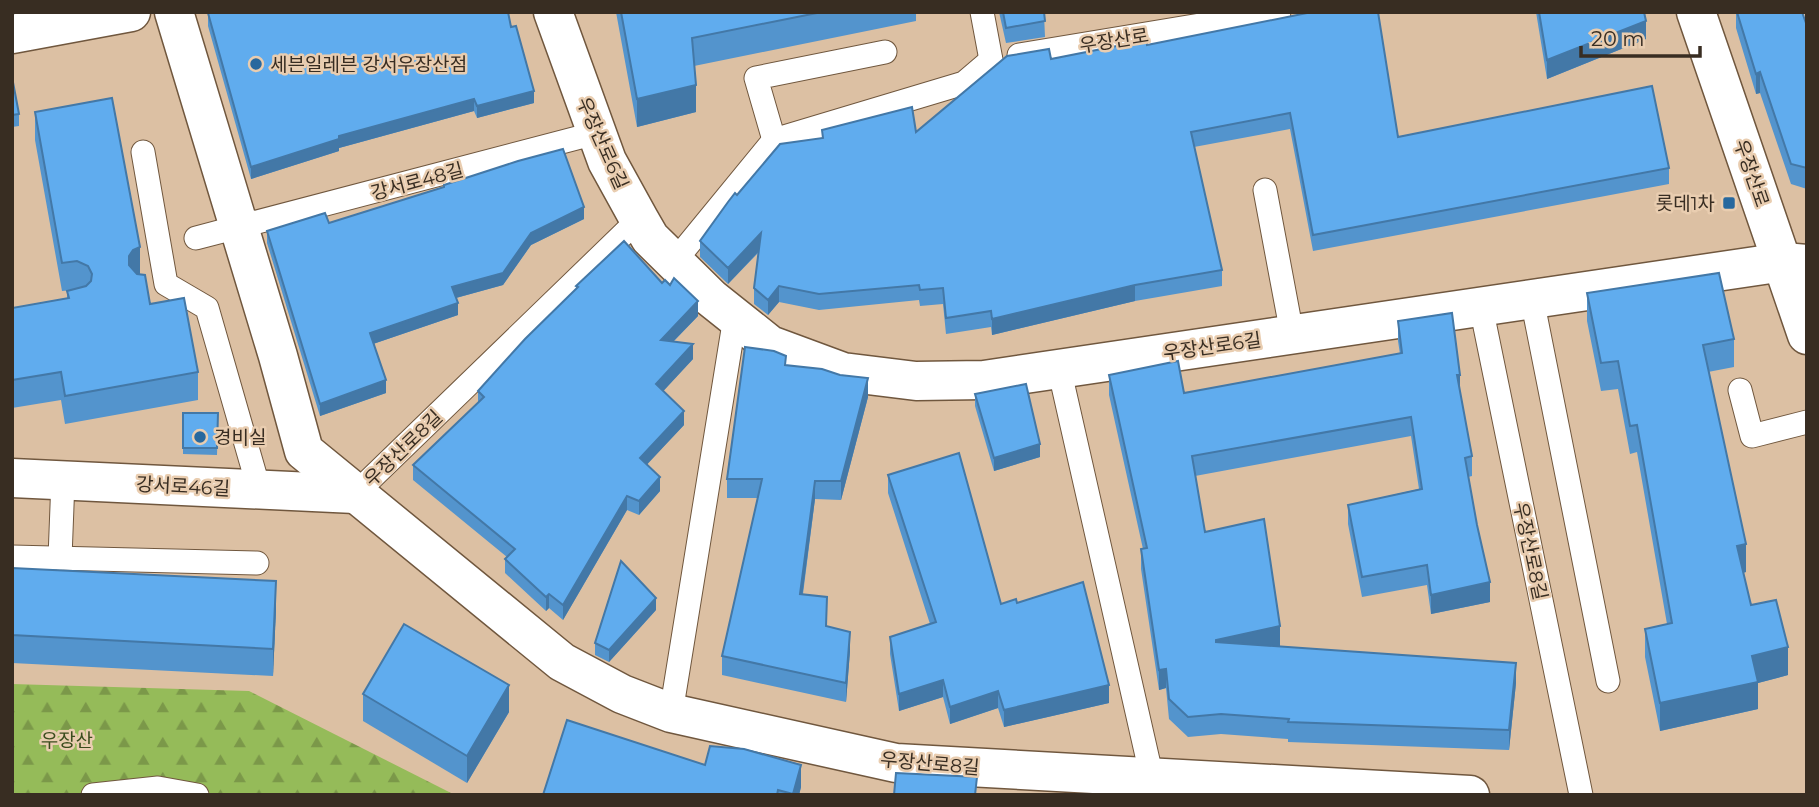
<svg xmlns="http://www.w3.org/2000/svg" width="1819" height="807" viewBox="0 0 1819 807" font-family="Montserrat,'Noto Sans KR',sans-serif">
	<defs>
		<pattern id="forest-firs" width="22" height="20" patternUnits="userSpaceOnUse" patternTransform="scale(1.75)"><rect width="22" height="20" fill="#95bb59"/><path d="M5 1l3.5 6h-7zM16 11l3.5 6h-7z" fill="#7b9849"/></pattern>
	</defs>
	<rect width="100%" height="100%" fill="#dcc0a3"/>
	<polygon fill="url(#forest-firs)" points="12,684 249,691 455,795 12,795"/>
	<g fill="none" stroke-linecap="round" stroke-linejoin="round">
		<defs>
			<g id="lane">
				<polyline points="982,12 991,60"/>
				<polyline points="1019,55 1279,12"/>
				<polyline points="774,140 756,78 885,52"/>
				<polyline points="143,152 166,284 207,308 259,489"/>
				<polyline points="1265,190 1292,334"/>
				<polyline points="196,238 596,133"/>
				<polyline points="674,262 774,140 964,83 991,60"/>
				<polyline points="1532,299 1608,681"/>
				<polyline points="1481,307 1581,795"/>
				<polyline points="1059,368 1152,778"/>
				<polyline points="1740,390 1752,436 1807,422"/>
				<polyline points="355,494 639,219"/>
				<polyline points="12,557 257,563"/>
				<polyline points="60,558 63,480"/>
				<polyline points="671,713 735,317"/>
				<polyline points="93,795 158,788 197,795"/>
			</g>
			<g id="street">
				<polyline points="174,12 278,356 304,451 562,662 622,694 671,713 896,763 1470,795"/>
				<polyline points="553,12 607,161 639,219 650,238 711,298 770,345 843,372 916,381 984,380 1783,262 1807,264"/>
				<polyline points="12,34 131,12"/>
				<polyline points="12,478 355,494"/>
			</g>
			<polyline id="secondary" points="1696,12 1807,335"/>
		</defs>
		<use href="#lane" stroke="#70573e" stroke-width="25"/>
		<use href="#street" stroke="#70573e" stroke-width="41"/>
		<use href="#secondary" stroke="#70573e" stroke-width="41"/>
		<use href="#lane" stroke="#fff" stroke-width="23"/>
		<use href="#street" stroke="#fff" stroke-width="38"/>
		<use href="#secondary" stroke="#fff" stroke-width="38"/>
	</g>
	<g fill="#5394cd">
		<polygon points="616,12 916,12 916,21 694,66 696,112 637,127"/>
		<polygon points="999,12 1054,12 1044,14 1045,37 1006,43"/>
		<polygon points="1536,12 1644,12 1646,39 1547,79"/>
		<polygon points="1736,12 1802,12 1807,26 1807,189 1791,184 1760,93 1756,94 1736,28"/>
		<polygon points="208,13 511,27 534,103 477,118 474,111 339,148 339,151 251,179 208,26"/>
		<polygon points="1147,45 1398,137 1669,168 1669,184 1313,251 1290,129 1194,147 1222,270 1222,286 1135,301 992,335 991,327 946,334 943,304 920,306 919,300 819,310 779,302 768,315 754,304 754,288 759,252 728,284 700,257 700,241 737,195 822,138 822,130 916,132 1051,59"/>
		<polygon points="12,77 19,114 19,126 12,127"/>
		<polygon points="35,112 140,274 150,304 198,372 198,400 65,424 61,400 12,408 12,308 67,298 67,291 73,290 62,291 35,140"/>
		<polygon points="444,185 584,219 531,245 503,285 456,298 458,315 373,344 386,393 320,416 267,243 267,231 329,223 444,187"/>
		<polygon points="662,283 698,316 674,341 693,359 663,391 684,425 647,464 660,491 639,515 627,510 563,620 549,608 546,611 505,573 505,559 507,557 413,480 413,465 478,403 478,391 576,289 576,286"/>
		<polygon points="1587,293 1734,339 1734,367 1708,372 1746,572 1743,573 1751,605 1788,675 1758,683 1758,709 1660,731 1645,657 1645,629 1667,624 1637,452 1630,454 1618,389 1601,391 1587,321"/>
		<polygon points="1398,321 1460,392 1472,456 1472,476 1468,477 1490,602 1431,614 1427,585 1362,597 1348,524 1348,505 1419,489 1411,436 1195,476 1205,532 1280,646 1516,683 1509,750 1288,742 1288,739 1221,734 1188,737 1169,719 1166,688 1159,690 1141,569 1141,549 1143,549 1109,395 1109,375 1184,393 1400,354 1398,341"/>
		<polygon points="786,366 868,397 841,500 815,499 803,594 827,626 850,651 846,702 722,675 722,656 758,498 727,498 727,479"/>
		<polygon points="975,394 1040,457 994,471 975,406"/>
		<polygon points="183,413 218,413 217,455 183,454"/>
		<polygon points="888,475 1001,604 1017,603 1109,703 1004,727 998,708 950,724 943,697 899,711 890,654 890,637 930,624 888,493"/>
		<polygon points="12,568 276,609 273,676 12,663"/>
		<polygon points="656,610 609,662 595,655 595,643"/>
		<polygon points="363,694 509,712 467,783 363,721"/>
		<polygon points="705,765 801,787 799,795 543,795"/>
	</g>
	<g fill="#4378a7">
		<polygon points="1646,21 1646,39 1547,79 1547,60"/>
		<polygon points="1760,72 1760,93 1756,94 1756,74"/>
		<polygon points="696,85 696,112 637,127 637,99"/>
		<polygon points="534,91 534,103 477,118 477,106"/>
		<polygon points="474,99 474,111 339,148 339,151 251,179 251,167 339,136"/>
		<polygon points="584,207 584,219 531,245 503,285 452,299 452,287 531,233"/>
		<polygon points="761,233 761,249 728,284 728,268"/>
		<polygon points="140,247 140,275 129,284 129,256 133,250"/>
		<polygon points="1135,285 1135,301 992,335 992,319"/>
		<polygon points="779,286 779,302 768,315 768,300"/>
		<polygon points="698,301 698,316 661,354 661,340"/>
		<polygon points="458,303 458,315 370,345 370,333"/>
		<polygon points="693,344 693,359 656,399 656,384"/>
		<polygon points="1457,375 1460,375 1460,394"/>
		<polygon points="868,378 868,397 841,500 841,481"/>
		<polygon points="386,380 386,393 320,416 320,404"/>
		<polygon points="684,411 684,425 640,472 640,458"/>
		<polygon points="1040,444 1040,457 994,471 994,458"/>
		<polygon points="660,477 660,491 639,515 639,501"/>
		<polygon points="815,481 815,499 800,613 800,594"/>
		<polygon points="627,496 627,510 563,620 563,605"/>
		<polygon points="1746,544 1746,572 1737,574 1737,546"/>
		<polygon points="276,581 276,609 273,676 273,649"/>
		<polygon points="1490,582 1490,602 1431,614 1431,595"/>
		<polygon points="549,594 549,608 546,611 546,597"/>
		<polygon points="656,598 656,610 609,662 609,650"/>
		<polygon points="1280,626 1280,646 1216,659 1216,640"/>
		<polygon points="850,632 850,651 846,702 846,683"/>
		<polygon points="1788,647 1788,675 1758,683 1758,709 1660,731 1660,703 1752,656"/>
		<polygon points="1516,663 1516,683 1509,750 1509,730"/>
		<polygon points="1166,669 1166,688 1159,690 1159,670"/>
		<polygon points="943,680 943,697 899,711 899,694"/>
		<polygon points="509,685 509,712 467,783 467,756"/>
		<polygon points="1109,685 1109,703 1004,727 1004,710"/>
		<polygon points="998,691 998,708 950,724 950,707"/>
		<polygon points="801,765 801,787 799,795 793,795"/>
	</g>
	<g fill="#60acee" stroke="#4378a7" stroke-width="2">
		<polygon points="214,12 508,12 511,27 516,26 534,91 477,106 474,99 339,136 339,139 251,167 208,13"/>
		<polygon points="621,12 822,12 692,38 696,85 637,99"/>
		<polygon points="1003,12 1044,12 1045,21 1006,28"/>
		<polygon points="1312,12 1378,12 1398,137 1652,86 1669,168 1313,235 1290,113 1191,132 1222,270 1135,285 992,319 991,311 946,318 943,288 920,290 919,285 819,294 779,286 768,300 754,288 761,233 728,268 700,241 728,202 735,193 737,195 780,144 823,138 822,130 912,107 916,132 1007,56 1049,49 1051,59 1147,40 1147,45"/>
		<polygon points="1539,12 1644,12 1646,21 1547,60"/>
		<polygon points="1737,12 1802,12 1807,26 1807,168 1791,164 1760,72 1756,74"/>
		<polygon points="12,77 19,114 12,115"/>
		<polygon points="112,98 140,247 133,250 129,256 129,265 137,274 145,275 150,304 184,298 198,372 65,396 61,372 12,380 12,308 69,298 67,291 86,286 91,281 92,274 88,266 77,261 62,263 35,112"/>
		<polygon points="563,149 584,207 531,233 503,273 452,287 458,303 370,333 386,380 320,404 267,231 325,213 329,223 444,187 444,185 518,161"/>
		<polygon points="624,241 662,283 665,280 670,285 674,278 698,301 661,340 693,344 656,384 684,411 640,458 660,477 639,501 627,496 563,605 549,594 546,597 505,559 515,549 413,465 484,397 478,391 525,339 578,287 576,286"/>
		<polygon points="1719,273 1734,339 1703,345 1746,544 1737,546 1751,605 1776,600 1788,647 1752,656 1758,682 1660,703 1645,629 1672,623 1637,425 1630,426 1618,361 1601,363 1587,293"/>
		<polygon points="1452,313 1460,375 1457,375 1472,456 1465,458 1477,525 1490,582 1431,595 1427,565 1362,577 1348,505 1422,489 1411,417 1192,456 1205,532 1264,519 1280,626 1216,640 1216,642 1516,663 1509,730 1288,722 1289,719 1221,714 1188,717 1169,699 1166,669 1159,670 1141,549 1147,548 1109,375 1178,361 1184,393 1402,353 1398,321"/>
		<polygon points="745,347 774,351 786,356 785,365 822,369 840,375 868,378 841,481 815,481 800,594 827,597 826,626 850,632 846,683 722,656 762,479 727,479"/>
		<polygon points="1026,384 1040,444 994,458 975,394"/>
		<polygon points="183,413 218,413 217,448 183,448"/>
		<polygon points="959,453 1001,604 1016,599 1017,603 1083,582 1109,685 1004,710 998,691 950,707 943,680 899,694 890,637 936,622 888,475"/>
		<polygon points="621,561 656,598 609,650 595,643"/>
		<polygon points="12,568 276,581 273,649 12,635"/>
		<polygon points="404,624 509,685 467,756 363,694"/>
		<polygon points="567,720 705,765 710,746 744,749 801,765 793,794 778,790 777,795 543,795"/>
		<polygon points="896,773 977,777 975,795 894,795"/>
	</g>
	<g fill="#27689e" stroke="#e9cdb0" stroke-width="2.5">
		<circle cx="256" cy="64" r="7"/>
		<rect x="1722" y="196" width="14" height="14" rx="3.5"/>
		<circle cx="200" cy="437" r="7"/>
	</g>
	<g text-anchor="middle" stroke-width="5" stroke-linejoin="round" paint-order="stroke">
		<g font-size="19" fill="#382d22" stroke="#e9cdb0">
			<text transform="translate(1114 40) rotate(-9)" y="7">우장산로</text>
			<text transform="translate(603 143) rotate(66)" y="7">우장산로6길</text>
			<text transform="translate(1752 173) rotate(71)" y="7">우장산로</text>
			<text transform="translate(417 181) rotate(-15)" y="7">강서로48길</text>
			<text transform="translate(1212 346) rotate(-8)" y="7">우장산로6길</text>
			<text transform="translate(403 448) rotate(-44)" y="7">우장산로8길</text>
			<text transform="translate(183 486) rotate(3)" y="7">강서로46길</text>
			<text transform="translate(1531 551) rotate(78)" y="7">우장산로8길</text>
			<text transform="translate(930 763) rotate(5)" y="7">우장산로8길</text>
		</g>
		<g font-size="19" fill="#382d22" stroke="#e9cdb0" text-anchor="start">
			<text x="270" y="71">세븐일레븐 강서우장산점</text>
			<text x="1715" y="210" text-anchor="end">롯데1차</text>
			<text x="214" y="444">경비실</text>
		</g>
		<g font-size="19" fill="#3a4c1d" stroke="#e9cdb0">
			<text x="67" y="747">우장산</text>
		</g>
	</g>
	<rect width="1819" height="807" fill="none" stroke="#382d22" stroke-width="28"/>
	<path d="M1581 46v10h119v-10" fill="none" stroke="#382d22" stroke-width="3.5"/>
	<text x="1591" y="46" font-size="21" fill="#382d22" stroke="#e9cdb0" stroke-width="5" paint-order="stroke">20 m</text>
</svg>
